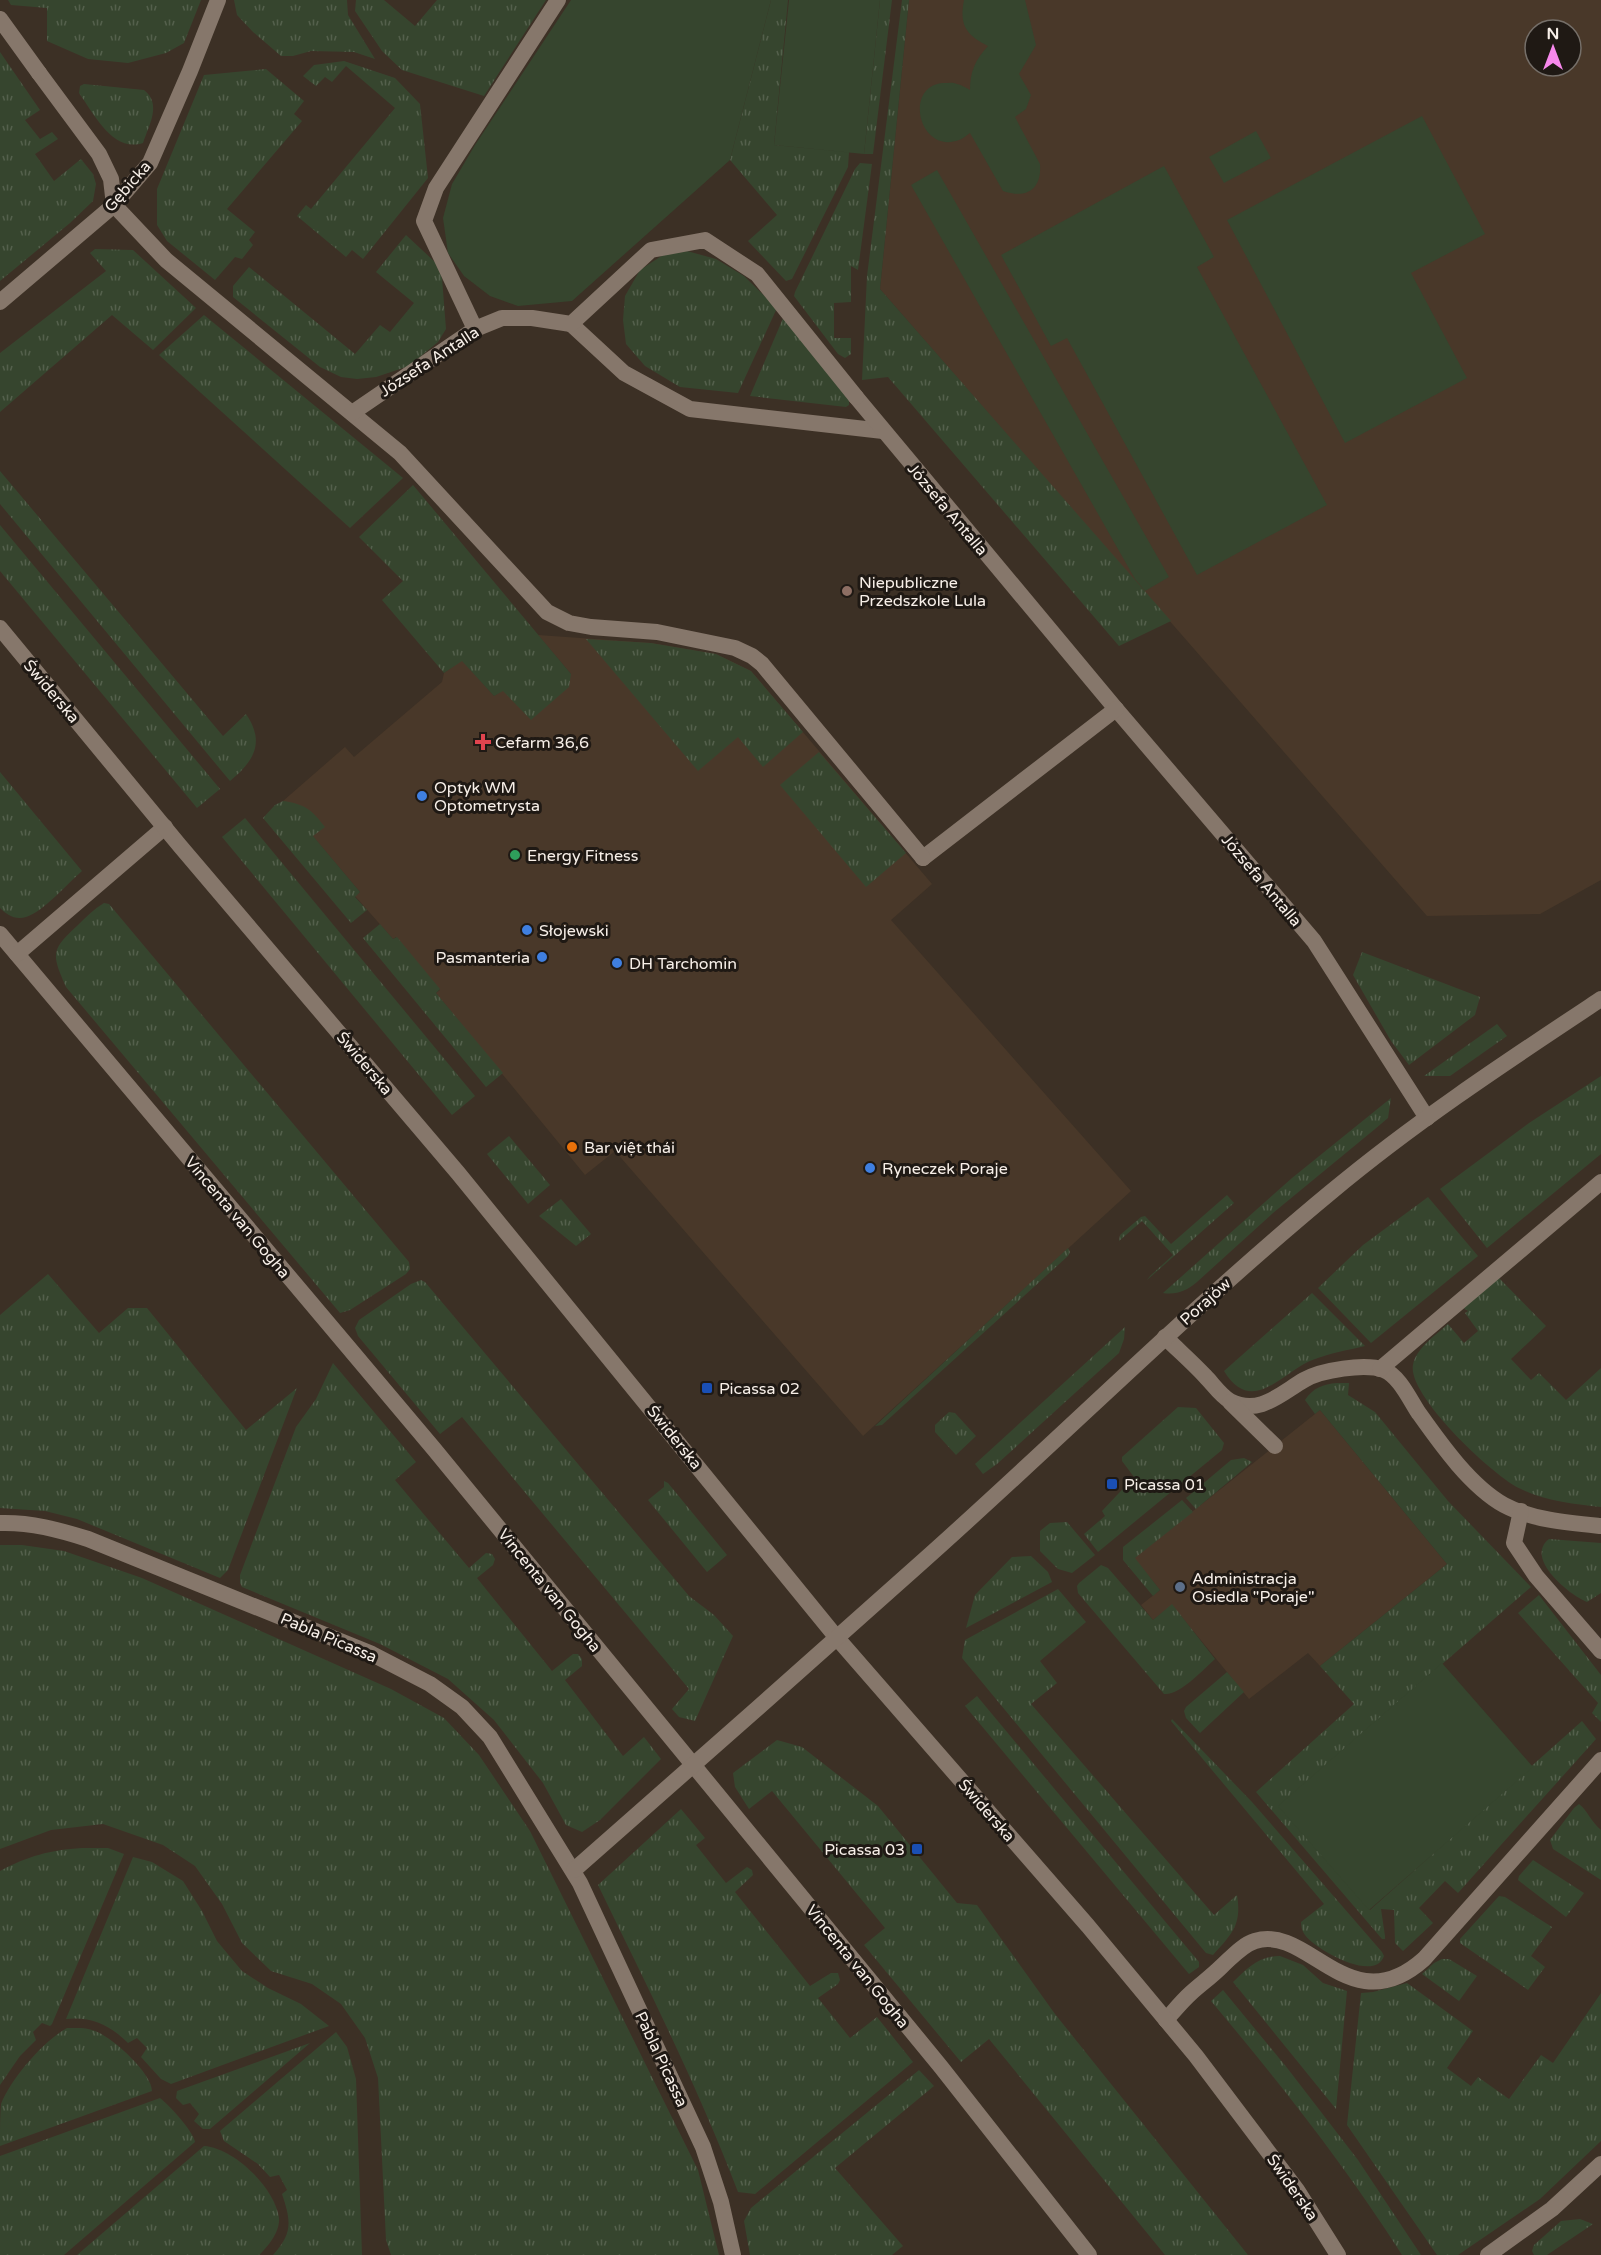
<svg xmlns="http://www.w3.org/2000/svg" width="1601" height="2255" viewBox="0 0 1601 2255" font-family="'Varela Round',sans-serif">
	<defs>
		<pattern id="grass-tufts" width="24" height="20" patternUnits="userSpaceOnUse" patternTransform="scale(1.5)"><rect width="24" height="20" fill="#36452e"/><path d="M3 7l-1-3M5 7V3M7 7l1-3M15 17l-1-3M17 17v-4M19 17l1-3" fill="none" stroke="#54604c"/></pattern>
	</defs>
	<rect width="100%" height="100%" fill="#3c3025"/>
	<g fill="#493829" fill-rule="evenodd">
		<path d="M909,0H1601V880L1540,914L1427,916L880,289ZM1535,30H1571V66H1535Z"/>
		<polygon points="538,635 651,643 716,654 751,671 932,884 891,920 1131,1191 863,1436 615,1151 585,1175 436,993 440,990 396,937 393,939 355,896 360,892 283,801 345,747 354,757 442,682 444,673 462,660 494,696 503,690 571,674"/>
		<polygon points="1320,1410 1447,1564 1320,1666 1308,1653 1249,1699 1172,1605 1153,1620 1141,1605 1160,1590 1134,1558"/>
	</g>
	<g fill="url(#grass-tufts)">
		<polygon points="8,0 201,0 184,43 166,53 128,63 88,59 47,41 47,8 11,5"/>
		<polygon points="234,0 347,0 348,15 375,59 354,52 311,51 293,56 281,56 253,32 237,15"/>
		<polygon points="356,0 384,0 415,26 437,0 546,0 484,96 402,70 382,51 355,11"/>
		<polygon points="771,0 788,0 774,145 849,152 848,167 792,279 786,281 748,241 777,215 730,160"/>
		<polygon points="880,0 892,0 873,154 864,154"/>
		<polygon points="902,0 909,0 880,289 1171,621 1119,646 888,377 862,380 867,276"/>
		<polygon points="0,52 40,110 25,120 40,139 52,132 58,139 35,154 54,181 81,159 93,174 96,184 93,201 70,223 0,281"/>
		<polygon points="344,61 395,78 420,104 428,178 363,259 352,250 346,257 297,216 306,205 311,209 395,108 346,66 332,82 325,77 316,86 303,76 314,65"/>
		<polygon points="266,69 304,101 294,114 302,121 227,209 255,232 249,240 253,245 242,259 235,257 215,280 167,241 157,225 157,189 204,75"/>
		<path d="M84,84L144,90C162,104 149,125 143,143C113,153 94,114 79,93L80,86Z"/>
		<polygon points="860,163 872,164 858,270 851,266 851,302 834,303 834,338 851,338 851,354 845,358 838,354 794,296 795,292 855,169"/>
		<polygon points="406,235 436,263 442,278 446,329 438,342 409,366 376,377 357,379 341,377 320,367 233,297 233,286 249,267 355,354 380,325 390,332 414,303 376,272"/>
		<polygon points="95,249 133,250 196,308 153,350 112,315 0,412 0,353 106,271 90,253"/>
		<polygon points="687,251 716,259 744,276 777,308 738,393 680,387 645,366 626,344 623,320 625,296 640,270 663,255"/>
		<polygon points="204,315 403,478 350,528 159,355"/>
		<polygon points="784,316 849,400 849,405 846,407 750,396"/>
		<path d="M0,471L223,736L246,714C266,743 253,762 230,781L0,504Z"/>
		<polygon points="413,485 571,674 569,687 531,720 503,691 494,696 462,661 444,673 382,600 403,581 359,537"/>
		<polygon points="0,525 220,789 197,808 0,571"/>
		<polygon points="586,639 651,643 716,654 751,671 803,732 763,767 738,737 698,771"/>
		<polygon points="819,752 906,853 866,887 780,785"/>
		<path d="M0,772L82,871C68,883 43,912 26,917C15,920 7,915 0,908Z"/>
		<path d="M283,801C305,804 312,810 325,827L313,836L360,892L355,897L367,910L351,923L263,818L275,805Z"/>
		<polygon points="245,818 475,1096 452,1115 222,837"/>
		<path d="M104,903L109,904L409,1262L410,1269L406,1274L350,1310L340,1313L66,987C51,953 51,950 78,925C86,917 94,909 104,903Z"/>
		<polygon points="380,924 393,939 397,937 440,989 436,993 503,1073 486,1087 363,938"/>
		<polygon points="1362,952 1480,997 1475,1015 1409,1065 1391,1041 1353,975"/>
		<polygon points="1497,1024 1507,1036 1450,1076 1424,1076"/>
		<polygon points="1601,1076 1601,1154 1487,1248 1440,1189 1529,1123"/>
		<path d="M1391,1098L1388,1118L1375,1129L1273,1213L1197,1282C1186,1291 1177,1295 1163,1293L1292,1178Z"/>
		<polygon points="509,1136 550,1185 528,1204 487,1154"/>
		<polygon points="1227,1195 1234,1203 1147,1280 1150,1276 1173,1255 1142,1221 1119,1241 1120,1235 1141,1217 1145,1216 1171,1244"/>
		<polygon points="1428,1197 1478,1256 1371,1343 1318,1288 1363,1245"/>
		<polygon points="561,1199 591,1234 576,1246 539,1216"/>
		<polygon points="1068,1248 1070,1252 1068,1256 882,1425 875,1426"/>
		<polygon points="48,1274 99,1333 128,1308 147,1308 246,1430 297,1388 228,1570 220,1578 77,1519 45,1511 0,1508 0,1315"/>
		<path d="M1499,1278L1546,1326L1511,1359L1531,1380L1539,1373L1566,1400L1601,1368V1507C1575,1504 1545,1501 1521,1489C1494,1477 1407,1395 1413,1365C1416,1348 1436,1335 1448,1324L1464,1343L1478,1331L1465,1313L1468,1311L1462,1307Z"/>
		<polygon points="421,1280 425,1282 689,1596 714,1615 733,1636 695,1721 679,1717 672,1709 689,1689 462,1417 440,1434 358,1336 355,1328 359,1320 411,1284"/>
		<path d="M1312,1293L1365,1346C1348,1350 1331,1353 1315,1359C1283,1370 1253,1418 1224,1371Z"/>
		<polygon points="1125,1327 1124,1339 1119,1353 997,1464 983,1474 975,1464"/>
		<polygon points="333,1363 416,1462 395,1480 469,1568 486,1553 492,1554 495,1559 493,1565 477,1578 552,1671 573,1654 578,1654 582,1659 582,1666 565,1680 623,1756 644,1737 661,1759 600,1820 582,1832 566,1825 543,1783 494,1720 448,1679 380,1644 242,1587 240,1583 240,1575 296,1427 316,1399"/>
		<path d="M1337,1383H1349L1348,1395L1375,1412L1448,1501L1531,1587L1279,1806L1370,1910L1582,1721L1596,1739L1458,1893L1445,1881L1419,1908L1433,1923L1403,1951L1395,1943L1394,1910L1381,1909L1385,1936V1939H1382L1256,1792L1354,1704L1320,1666L1447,1564L1320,1410L1315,1414L1305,1400C1313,1388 1323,1384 1337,1383Z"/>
		<polygon points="1178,1407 1196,1408 1224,1443 1222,1450 1098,1552 1084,1534 1105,1516 1102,1511 1134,1477 1122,1461 1122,1457"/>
		<polygon points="949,1412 955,1413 976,1436 956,1455 935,1432 935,1425"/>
		<polygon points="1244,1458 1252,1462 1196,1509 1186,1498 1231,1460"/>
		<polygon points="664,1481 668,1483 727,1555 707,1572 648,1500 664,1487"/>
		<polygon points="1182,1500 1193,1512 1135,1558 1160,1590 1153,1596 1123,1560 1123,1547"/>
		<polygon points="1067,1522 1095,1555 1072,1573 1058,1569 1040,1551 1040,1531 1050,1523"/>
		<path d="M1549,1539L1601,1543V1593L1587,1602C1569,1595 1524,1558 1549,1539Z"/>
		<polygon points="0,1545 22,1545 64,1551 142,1578 391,1689 444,1718 479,1755 530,1831 698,2170 719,2255 391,2255 386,2240 378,2078 365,2038 341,2004 312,1984 271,1971 242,1943 222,1904 195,1866 163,1845 103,1824 51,1830 0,1849"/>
		<polygon points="1031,1556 1048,1572 1052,1582 966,1628 975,1595 1012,1557"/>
		<path d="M1101,1565L1108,1568L1153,1620L1172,1604L1215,1659C1204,1669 1179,1696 1164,1694L1078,1593L1077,1586L1079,1583Z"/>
		<path d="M1058,1589L1086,1622L1040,1661L1057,1683L1031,1704L1214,1915L1237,1895C1242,1925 1232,1934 1213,1955L1206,1953L962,1658L965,1640Z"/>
		<polygon points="1539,1595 1601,1675 1601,1722 1592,1713 1598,1703 1518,1613"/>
		<polygon points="1227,1672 1244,1692 1200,1733 1186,1718 1184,1711 1186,1707"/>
		<polygon points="977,1696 1199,1962 1199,1967 1189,1974 965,1706"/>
		<path d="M1172,1719L1252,1802L1382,1952L1384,1956C1375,1983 1316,1950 1305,1935C1302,1931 1301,1927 1301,1922L1324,1904L1171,1721Z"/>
		<polygon points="777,1740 802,1747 878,1806 957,1903 977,1905 1055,2014 1248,2255 1165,2255 989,2039 961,2062 864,1945 885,1928 772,1791 749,1809 735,1787 733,1773"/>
		<path d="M1579,1804C1587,1810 1592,1823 1601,1830V1880L1553,1849L1550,1840L1574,1808Z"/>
		<path d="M681,1809L705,1838L696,1845L726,1883L747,1867L752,1870L753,1875L735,1892L810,1986L831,1973H838L840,1980L838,1984L818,1998L850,2038L877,2017L913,2062L755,2194L738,2192C698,2087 647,1986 598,1885Z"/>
		<path d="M82,1848H108L124,1854L52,2024L50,2026L42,2023L33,2032L36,2040L20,2056L0,2085V1871C28,1856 50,1850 82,1848Z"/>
		<path d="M133,1857L152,1862L183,1881L202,1911L217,1941L242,1971L268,1988L301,2004L329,2026L171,2084L161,2079L141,2057L147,2048L137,2038L128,2043C110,2025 91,2016 66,2019Z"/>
		<polygon points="1533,1860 1584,1893 1566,1917 1518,1880 1519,1876"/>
		<polygon points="1499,1896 1505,1897 1552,1927 1531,1956 1545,1967 1528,1990 1460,1943 1460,1939"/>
		<path d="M1280,1956L1303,1965L1323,1983L1347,1991L1336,2109L1233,1982C1247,1969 1258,1956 1280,1956Z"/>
		<polygon points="1442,1959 1449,1959 1477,1976 1459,2001 1422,1974 1434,1963"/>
		<polygon points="1407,1983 1473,2031 1447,2068 1471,2086 1478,2077 1509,2099 1541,2055 1553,2063 1601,1993 1601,2141 1540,2199 1458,2255 1437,2255 1347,2125 1361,1993 1373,1992"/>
		<path d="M1223,1990L1288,2069L1358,2160L1421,2255H1402C1345,2165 1279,2082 1211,2001Z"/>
		<path d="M67,2028C76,2028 86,2027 95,2031C112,2037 152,2073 152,2091L0,2146C0,2134 0,2116 1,2104C11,2079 43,2041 67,2028Z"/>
		<path d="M336,2032L347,2047L356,2079L362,2255H273C293,2233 291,2221 282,2194L287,2190L279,2175L270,2177L258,2164L224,2141L220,2131Z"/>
		<polygon points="310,2043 210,2129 203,2129 194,2121 199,2114 190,2103 183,2105 176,2098 177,2091"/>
		<polygon points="919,2070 934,2086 835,2168 903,2246 892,2255 750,2255 744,2221 751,2208"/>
		<path d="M160,2098C169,2105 193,2131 195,2142L64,2255H0V2156Z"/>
		<path d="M204,2146C234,2148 275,2188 279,2218C280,2232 268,2246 259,2255H77Z"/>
		<polygon points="1580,2219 1593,2224 1547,2255 1534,2255 1532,2251 1534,2245 1561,2221"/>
	</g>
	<g fill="#36452e">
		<polygon points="571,0 771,0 730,160 572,301 518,306 490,296 464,276 448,253 443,218 452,184 475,145"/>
		<polygon points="789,0 880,0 864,154 774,145"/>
		<path d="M964,0H1025L1036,45L1019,74L1031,95L1026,109L1015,117L1040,164C1042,190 1026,199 1003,191L970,133C967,135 963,139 959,140C919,155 903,86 943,83C948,83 953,82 957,84C962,85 966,88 970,90C970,72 975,60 988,46C966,35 959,25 964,0Z"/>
		<polygon points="1422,116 1485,234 1411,273 1467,378 1345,443 1227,220"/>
		<polygon points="1256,131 1271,158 1224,183 1209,157"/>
		<polygon points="1164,166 1214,257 1197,267 1327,505 1197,575 1067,338 1051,346 1001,255"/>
		<polygon points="937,170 1169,577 1145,591 1135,579 911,185"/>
		<polygon points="1442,1663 1533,1767 1369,1910 1278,1806"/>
	</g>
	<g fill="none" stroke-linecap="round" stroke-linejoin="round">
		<g stroke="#86776b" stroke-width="16">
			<polyline points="39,73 99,154 111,179 114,205"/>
			<polyline points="0,302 114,205 150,163 190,71 218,0"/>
			<polyline points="571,324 624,373 690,409 883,431"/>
			<polyline points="856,397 1116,709 1314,941 1427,1118"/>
			<polyline points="923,858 1116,709"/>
			<polyline points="0,934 434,1449 941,2067 1089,2255"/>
			<polyline points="17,954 165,827"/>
			<path d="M1165,1337C1178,1350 1192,1362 1205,1376C1213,1384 1220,1395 1230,1401C1259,1416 1280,1394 1304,1380C1321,1370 1365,1363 1384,1370C1399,1376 1409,1398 1418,1412C1440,1443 1470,1486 1504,1505C1532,1520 1569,1523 1601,1526"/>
			<polyline points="1380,1369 1601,1182"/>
			<polyline points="1230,1402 1275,1446"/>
			<polyline points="1521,1511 1514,1543 1536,1576 1601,1651"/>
			<path d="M1166,2020C1174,2011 1182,2001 1191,1993C1201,1984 1212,1976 1222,1966C1232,1957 1242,1945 1255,1941C1309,1924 1350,2025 1424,1959L1601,1760"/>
			<polyline points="1488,2255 1552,2209 1601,2164"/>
		</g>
		<g stroke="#86776b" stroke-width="16">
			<polyline points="0,19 39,73"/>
			<polyline points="114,205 166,260 400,453 547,612 569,623 591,627 657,632 735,648 752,656 762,664 923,858"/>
			<polyline points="475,329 424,221 436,188 558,0"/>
			<polyline points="352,413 475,329 502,318 532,318 571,324 651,250 705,240 757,274 856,397"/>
			<polyline points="0,628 180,846 458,1173 837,1638 1088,1926 1196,2056 1297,2190 1338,2255"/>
			<path d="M0,1523C31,1522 59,1530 88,1539L372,1654L430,1684L462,1707L490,1737L580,1883L703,2147L721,2202L733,2255"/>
			<path d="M574,1870C688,1770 801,1670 914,1569C1054,1445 1186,1312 1331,1192C1416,1121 1509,1060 1601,999"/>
		</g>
	</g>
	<circle fill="#8d6e63" stroke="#1f1914" stroke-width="2" cx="847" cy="591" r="6"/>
	<path fill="#e0444e" stroke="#1f1914" stroke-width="2" d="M480 733h6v6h6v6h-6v6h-6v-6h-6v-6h6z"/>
	<g fill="#3f7fe0" stroke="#1f1914" stroke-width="2">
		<circle cx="422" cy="796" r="6"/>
		<circle cx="527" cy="930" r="6"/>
		<circle cx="542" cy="957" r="6"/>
		<circle cx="617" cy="963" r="6"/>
		<circle cx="870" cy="1168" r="6"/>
	</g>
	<circle fill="#2e9e5b" stroke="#1f1914" stroke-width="2" cx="515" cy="855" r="6"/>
	<circle fill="#e8710a" stroke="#1f1914" stroke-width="2" cx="572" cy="1147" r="6"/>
	<g fill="#1a4fb4" stroke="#1f1914" stroke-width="2">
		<rect x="701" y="1382" width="12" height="12" rx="3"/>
		<rect x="1106" y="1478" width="12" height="12" rx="3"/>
		<rect x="911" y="1843" width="12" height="12" rx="3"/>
	</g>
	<circle fill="#5c6f8a" stroke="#1f1914" stroke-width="2" cx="1180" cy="1587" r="6"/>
	<g text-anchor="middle" stroke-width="6" stroke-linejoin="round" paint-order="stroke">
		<g font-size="16" fill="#f7efe8" stroke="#1f1914">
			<text transform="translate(127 186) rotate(-49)" y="6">Gębicka</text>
			<text transform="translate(429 361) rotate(-33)" y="6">Józsefa Antalla</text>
			<text transform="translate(948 509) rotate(50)" y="6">Józsefa Antalla</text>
			<text transform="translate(52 691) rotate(50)" y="6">Świderska</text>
			<text transform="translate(1262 880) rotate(50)" y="6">Józsefa Antalla</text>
			<text transform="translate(365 1063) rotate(50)" y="6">Świderska</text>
			<text transform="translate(238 1217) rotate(50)" y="6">Vincenta van Gogha</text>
			<text transform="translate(1205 1301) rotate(-42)" y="6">Porajów</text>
			<text transform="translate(675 1437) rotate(51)" y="6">Świderska</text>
			<text transform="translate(550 1590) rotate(51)" y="6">Vincenta van Gogha</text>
			<text transform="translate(329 1637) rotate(23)" y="6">Pabla Picassa</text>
			<text transform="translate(987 1810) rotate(49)" y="6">Świderska</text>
			<text transform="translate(858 1966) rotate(51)" y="6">Vincenta van Gogha</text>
			<text transform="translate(662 2059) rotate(65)" y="6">Pabla Picassa</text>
			<text transform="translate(1293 2187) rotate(55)" y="6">Świderska</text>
		</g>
		<g font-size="16" fill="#f7efe8" stroke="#1f1914" text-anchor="start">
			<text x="859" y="588">Niepubliczne<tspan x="859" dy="18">Przedszkole Lula</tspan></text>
			<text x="495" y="748">Cefarm 36,6</text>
			<text x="434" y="793">Optyk WM<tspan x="434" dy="18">Optometrysta</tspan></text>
			<text x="527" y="861">Energy Fitness</text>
			<text x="539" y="936">Słojewski</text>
			<text x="530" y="963" text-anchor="end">Pasmanteria</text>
			<text x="629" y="969">DH Tarchomin</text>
			<text x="584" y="1153">Bar việt thái</text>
			<text x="882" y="1174">Ryneczek Poraje</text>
			<text x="719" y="1394">Picassa 02</text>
			<text x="1124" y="1490">Picassa 01</text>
			<text x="1192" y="1584">Administracja<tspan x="1192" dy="18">Osiedla "Poraje"</tspan></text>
			<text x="905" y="1855" text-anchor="end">Picassa 03</text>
		</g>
	</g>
	<g transform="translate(1553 48)"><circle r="28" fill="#1f1914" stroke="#756f69" stroke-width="1.5"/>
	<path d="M0-4.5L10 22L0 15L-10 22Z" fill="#f788ec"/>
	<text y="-9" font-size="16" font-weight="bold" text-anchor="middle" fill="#f7efe8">N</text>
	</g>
</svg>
